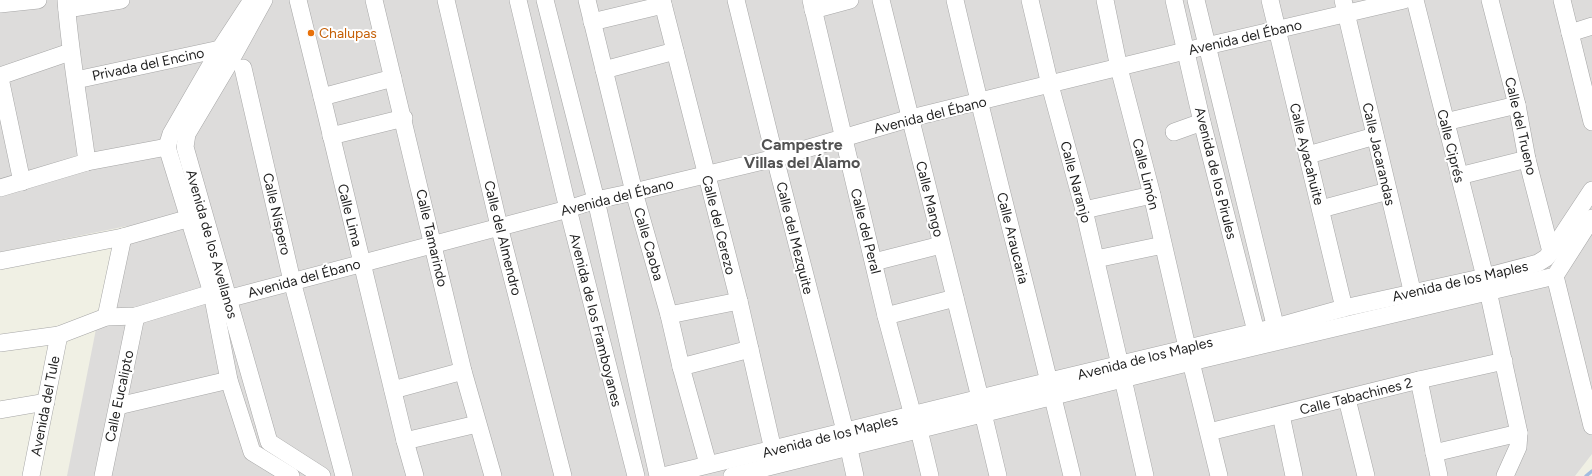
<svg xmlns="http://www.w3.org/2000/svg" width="1592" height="476" viewBox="0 0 1592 476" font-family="Figtree,sans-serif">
	<rect width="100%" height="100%" fill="#f0f0e4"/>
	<polygon fill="#dddcdb" points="0,0 1592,0 1592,454 1575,476 67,476 97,324 114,302 127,226 0,252"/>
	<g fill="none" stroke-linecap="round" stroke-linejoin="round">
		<polyline stroke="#a2bce0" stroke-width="3.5" points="1586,476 1592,471"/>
		<defs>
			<g id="minor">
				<path d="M66,0C70,54 80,108 87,162"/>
				<polyline points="252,0 220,49 171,134 167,147 212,293 229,380 252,452 291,476"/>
				<polyline points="264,0 231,60 187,134 185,147 269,442 322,476"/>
				<polyline points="298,0 322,97 405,441 415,476"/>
				<polyline points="374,0 463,371 493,476"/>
				<polyline points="446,0 499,226 563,476"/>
				<polyline points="518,0 568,209 636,476"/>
				<polyline points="545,0 596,200 658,476"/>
				<polyline points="587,0 634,192 669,315 681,367 708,464"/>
				<polyline points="662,0 739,301 773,450"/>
				<polyline points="736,0 775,158 845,431 855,476"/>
				<polyline points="811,0 886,316 913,416"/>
				<polyline points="881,0 980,398"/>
				<path d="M955,0C992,159 1034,317 1072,476"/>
				<polyline points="1030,0 1050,85 1084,210 1120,365"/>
				<polyline points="1105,0 1119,68 1152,195 1187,347"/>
				<polyline points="1174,0 1202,122 1259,343"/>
				<polyline points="1196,0 1278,337"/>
				<polyline points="1270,0 1344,308"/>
				<polyline points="1343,0 1415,303"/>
				<polyline points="1415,0 1485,277 1519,433 1518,447 1505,476"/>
				<polyline points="1490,0 1517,105 1527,159 1551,252"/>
				<polyline points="1562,0 1592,122"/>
				<polyline points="0,4 38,0"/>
				<polyline points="67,9 121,0"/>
				<polyline points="813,10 850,0"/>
				<polyline points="592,22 663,5"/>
				<polyline points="1570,33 1592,26"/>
				<polyline points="243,68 292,281 344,476"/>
				<polyline points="604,70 675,51"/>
				<polyline points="0,76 70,52"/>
				<polyline points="0,78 22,182"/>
				<polyline points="76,80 220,49"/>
				<polyline points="322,97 393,78"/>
				<polyline points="1445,122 1517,105"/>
				<polyline points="1174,132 1202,122"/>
				<polyline points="331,136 404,118"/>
				<polyline points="1308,155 1375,136"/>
				<polyline points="1459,176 1527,159"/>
				<polyline points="0,188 87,162 167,147"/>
				<polyline points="1321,209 1388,191"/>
				<polyline points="1084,210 1152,195"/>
				<polyline points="1096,259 1163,245"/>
				<polyline points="0,261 123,237 190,218"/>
				<polyline points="874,262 941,245"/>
				<polyline points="1555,276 1592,426"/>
				<polyline points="227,299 568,209 596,200 634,192 775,158 911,118 1185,51 1404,0"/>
				<polyline points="669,315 739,301"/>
				<polyline points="886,316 955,298"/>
				<polyline points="106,317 123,237"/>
				<polyline points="0,343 59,335 106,317 136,316 212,293"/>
				<polyline points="1191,362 1219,476"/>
				<polyline points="681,367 750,349"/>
				<polyline points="1123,379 1145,476"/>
				<polyline points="1419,380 1439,476"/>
				<polyline points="393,390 463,371"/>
				<polyline points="1347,399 1366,476"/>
				<polyline points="118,406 229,380"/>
				<polyline points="0,410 46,402"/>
				<polyline points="983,413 998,476"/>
				<polyline points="1281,415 1294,476"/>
				<polyline points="919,430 930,476"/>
				<polyline points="1209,432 1419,380 1504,361"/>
				<polyline points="405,441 477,424"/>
				<polyline points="1434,453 1519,433"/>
				<polyline points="31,476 59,335"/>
				<polyline points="103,476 136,316"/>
				<polyline points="663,476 1050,381 1276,327 1344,308 1485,277 1538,263 1546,258 1551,252 1592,190"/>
				<polyline points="732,476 1191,362 1555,276 1592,218"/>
			</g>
		</defs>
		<use href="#minor" stroke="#a6a6a6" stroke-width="18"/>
		<use href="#minor" stroke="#fff" stroke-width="17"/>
	</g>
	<circle fill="#e8710a" stroke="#fff" stroke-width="1.5" cx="311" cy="33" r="4"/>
	<g text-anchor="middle" stroke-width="4" stroke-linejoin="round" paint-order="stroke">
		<g font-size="14" fill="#c56008" stroke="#fff" text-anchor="start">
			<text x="319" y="38">Chalupas</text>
		</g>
		<g font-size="14" fill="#1f1f1f" stroke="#fff">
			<text transform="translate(1245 37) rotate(-13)" y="5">Avenida del Ébano</text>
			<text transform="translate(148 64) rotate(-12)" y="5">Privada del Encino</text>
			<text transform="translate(930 115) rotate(-14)" y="5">Avenida del Ébano</text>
			<text transform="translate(1521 126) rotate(77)" y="5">Calle del Trueno</text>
			<text transform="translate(1451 146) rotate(76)" y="5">Calle Ciprés</text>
			<text transform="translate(1307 154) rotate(76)" y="5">Calle Ayacahuite</text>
			<text transform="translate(1379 154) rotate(77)" y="5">Calle Jacarandas</text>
			<text transform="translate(1216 173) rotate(76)" y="5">Avenida de los Pirules</text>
			<text transform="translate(1146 174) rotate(76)" y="5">Calle Limón</text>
			<text transform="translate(1076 182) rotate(75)" y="5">Calle Naranjo</text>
			<text transform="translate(617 197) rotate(-14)" y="5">Avenida del Ébano</text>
			<text transform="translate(930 199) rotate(76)" y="5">Calle Mango</text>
			<text transform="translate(277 214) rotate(77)" y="5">Calle Níspero</text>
			<text transform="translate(350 215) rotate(76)" y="5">Calle Lima</text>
			<text transform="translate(719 225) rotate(76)" y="5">Calle del Cerezo</text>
			<text transform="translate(866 231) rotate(76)" y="5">Calle del Peral</text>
			<text transform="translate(432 238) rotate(77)" y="5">Calle Tamarindo</text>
			<text transform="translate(503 238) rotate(76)" y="5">Calle del Almendro</text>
			<text transform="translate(795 238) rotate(76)" y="5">Calle del Mezquite</text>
			<text transform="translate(1013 238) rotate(76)" y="5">Calle Araucaria</text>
			<text transform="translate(212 244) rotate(74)" y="5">Avenida de los Avellanos</text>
			<text transform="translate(649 244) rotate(74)" y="5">Calle Caoba</text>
			<text transform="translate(304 278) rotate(-15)" y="5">Avenida del Ébano</text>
			<text transform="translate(1460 281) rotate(-13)" y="5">Avenida de los Maples</text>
			<text transform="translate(596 320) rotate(76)" y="5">Avenida de los Framboyanes</text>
			<text transform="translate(1145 358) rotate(-14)" y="5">Avenida de los Maples</text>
			<text transform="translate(119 396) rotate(-78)" y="5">Calle Eucalipto</text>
			<text transform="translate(1356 396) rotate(-14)" y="5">Calle Tabachines 2</text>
			<text transform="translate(45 406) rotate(-79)" y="5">Avenida del Tule</text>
			<text transform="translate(830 436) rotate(-14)" y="5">Avenida de los Maples</text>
		</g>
		<g font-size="16" font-weight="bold" fill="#525252" stroke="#fff">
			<text x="802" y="150">Campestre<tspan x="802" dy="18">Villas del Álamo</tspan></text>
		</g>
	</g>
</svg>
